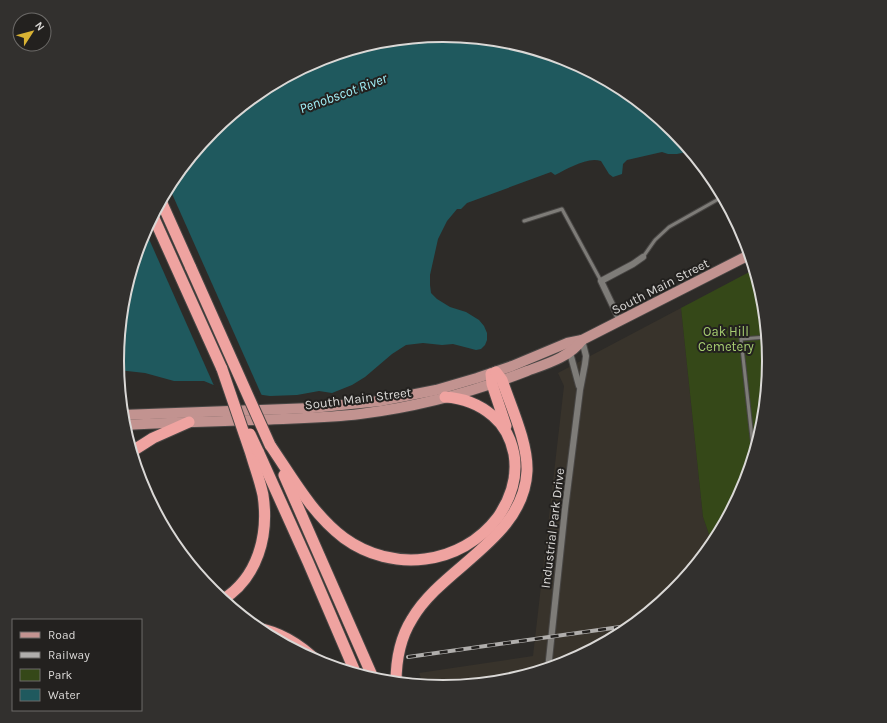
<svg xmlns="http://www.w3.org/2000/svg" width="887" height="723" viewBox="0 0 887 723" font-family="Karla,sans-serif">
	<rect width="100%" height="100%" fill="#2d2b28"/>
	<polygon fill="#38332b" points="681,308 703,517 713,546 674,593 625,633 568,663 507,682 443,688 424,686 419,673 533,656 564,386 558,373"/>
	<polygon fill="#354818" points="755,269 764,298 770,362 764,425 745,487 713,546 703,517 681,308"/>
	<path fill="#1f595e" d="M444,35L507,41L569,60L625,90L675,131L691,151L677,154H668L662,152L627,160L623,164L622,174L613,177L609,174L601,161C588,156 567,169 555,175L551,172L467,203L461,209H457L447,221L438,239L430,275V285L431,293L437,299L450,307L466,312L479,320L484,326L487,333V340L485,345L481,349L476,350L453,344L442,345L423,343L406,345L392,354L365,377L352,385L332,393L319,391L297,395L270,396L236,391L216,386L204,381H174L145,373L118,370L117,361L123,298L142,236L172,180L213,130L262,90L319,60L380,41Z"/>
	<polygon fill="#2d2b28" points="169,187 262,396 236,393 215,388 145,230"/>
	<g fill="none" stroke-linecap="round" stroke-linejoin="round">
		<defs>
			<g id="lane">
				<polyline points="524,221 562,209 601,281"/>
				<polyline points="643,257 655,240 669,227 724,196"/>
				<polyline points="754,456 741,339 768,337"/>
			</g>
			<g id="street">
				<polyline points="620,321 601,281 633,264 643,257"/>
				<polyline points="569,349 579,386"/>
				<polyline points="548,669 565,509 580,390 585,364 586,356 582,340"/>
			</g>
			<g id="primary">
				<polyline points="122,415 312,408 380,401 436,390 477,378 512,366 567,343 582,340 751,254"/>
				<path d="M123,425C169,423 214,421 260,420C293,418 327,418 360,414C417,407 473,392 527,371C546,364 570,357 582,340"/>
			</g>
			<g id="highway">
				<polyline points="161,201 191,268"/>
				<polyline points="153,216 222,369"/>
				<polyline points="491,374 492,384 506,426"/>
				<path d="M270,445C292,477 312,514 344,538C392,573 461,566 498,517C511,498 518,478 514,454C511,439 505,426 493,416C479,404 463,398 445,397"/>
				<polyline points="258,451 308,562 356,674"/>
				<polyline points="131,452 153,438 189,422"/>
				<polyline points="284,475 374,680"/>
				<path d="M222,600C258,578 269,535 263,495C260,481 255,468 251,454"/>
				<path d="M256,628C281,632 301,645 319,663"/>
				<path d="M396,683C396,661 400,638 412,619C442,567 524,539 527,471C528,443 511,407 502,380L496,372"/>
			</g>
		</defs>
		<use href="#lane" stroke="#484644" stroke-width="5"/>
		<use href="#street" stroke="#484644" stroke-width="8"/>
		<use href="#primary" stroke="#484644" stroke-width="12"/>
		<use href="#highway" stroke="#484644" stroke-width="13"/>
		<use href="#lane" stroke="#7e7c78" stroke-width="3"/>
		<use href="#street" stroke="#7e7c78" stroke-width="6"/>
		<use href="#primary" stroke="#c29390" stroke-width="10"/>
		<use href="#highway" stroke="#efa3a0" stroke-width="11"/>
		<defs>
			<polyline id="rail" points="408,657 634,625"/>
		</defs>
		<use href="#rail" stroke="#b0aeac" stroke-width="4"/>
		<use href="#rail" stroke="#23211f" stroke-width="2.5" stroke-dasharray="8" stroke-linecap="butt"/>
		<defs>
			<g id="highway-bridge">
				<polyline points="191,268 270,445"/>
				<polyline points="222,369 251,454"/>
				<polyline points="250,434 258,451"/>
			</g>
		</defs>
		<use href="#highway-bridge" stroke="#484644" stroke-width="13" stroke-linecap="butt"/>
		<use href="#highway-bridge" stroke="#efa3a0" stroke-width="11"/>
	</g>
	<g text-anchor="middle" stroke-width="4" stroke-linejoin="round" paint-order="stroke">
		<g font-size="13" fill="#dad8d6" stroke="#23211f">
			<text transform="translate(660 286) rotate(-27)" y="5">South Main Street</text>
			<text transform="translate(358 398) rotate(-7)" y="5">South Main Street</text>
			<text transform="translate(552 528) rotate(-83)" y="5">Industrial Park Drive</text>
		</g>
		<g font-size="13" fill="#a7ce71" stroke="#23211f">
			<text x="726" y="336">Oak Hill<tspan x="726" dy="15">Cemetery</tspan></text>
		</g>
		<g font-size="14" font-style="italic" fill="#a2f0f8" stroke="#23211f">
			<text transform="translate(343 93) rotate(-20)" y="5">Penobscot River</text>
		</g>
	</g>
	<path d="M0 0H887V723H0ZM124 361a319 319 0 1 1 638 0a319 319 0 1 1-638 0Z" fill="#32302e" fill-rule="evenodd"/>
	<path fill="none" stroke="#dad8d6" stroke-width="2" d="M124 361a319 319 0 1 1 638 0a319 319 0 1 1-638 0Z"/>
	<rect x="12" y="619" width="130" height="92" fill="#23211f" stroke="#6c6a68"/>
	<rect x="20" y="632" width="20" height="6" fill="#c29390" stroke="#6c6a68"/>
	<text x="48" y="639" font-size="12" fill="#dad8d6">Road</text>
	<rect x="20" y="652" width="20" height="6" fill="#b0aeac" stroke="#6c6a68"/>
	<text x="48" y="659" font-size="12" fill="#dad8d6">Railway</text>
	<rect x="20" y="669" width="20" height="12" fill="#354818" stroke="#6c6a68"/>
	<text x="48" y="679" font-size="12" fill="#dad8d6">Park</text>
	<rect x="20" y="689" width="20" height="12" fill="#1f595e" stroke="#6c6a68"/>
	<text x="48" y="699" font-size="12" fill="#dad8d6">Water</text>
	<g transform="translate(32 32) rotate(54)"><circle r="19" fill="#23211f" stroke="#6c6a68"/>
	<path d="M0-3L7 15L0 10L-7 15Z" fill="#d9b334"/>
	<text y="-6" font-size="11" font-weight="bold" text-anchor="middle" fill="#dad8d6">N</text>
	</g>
</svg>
